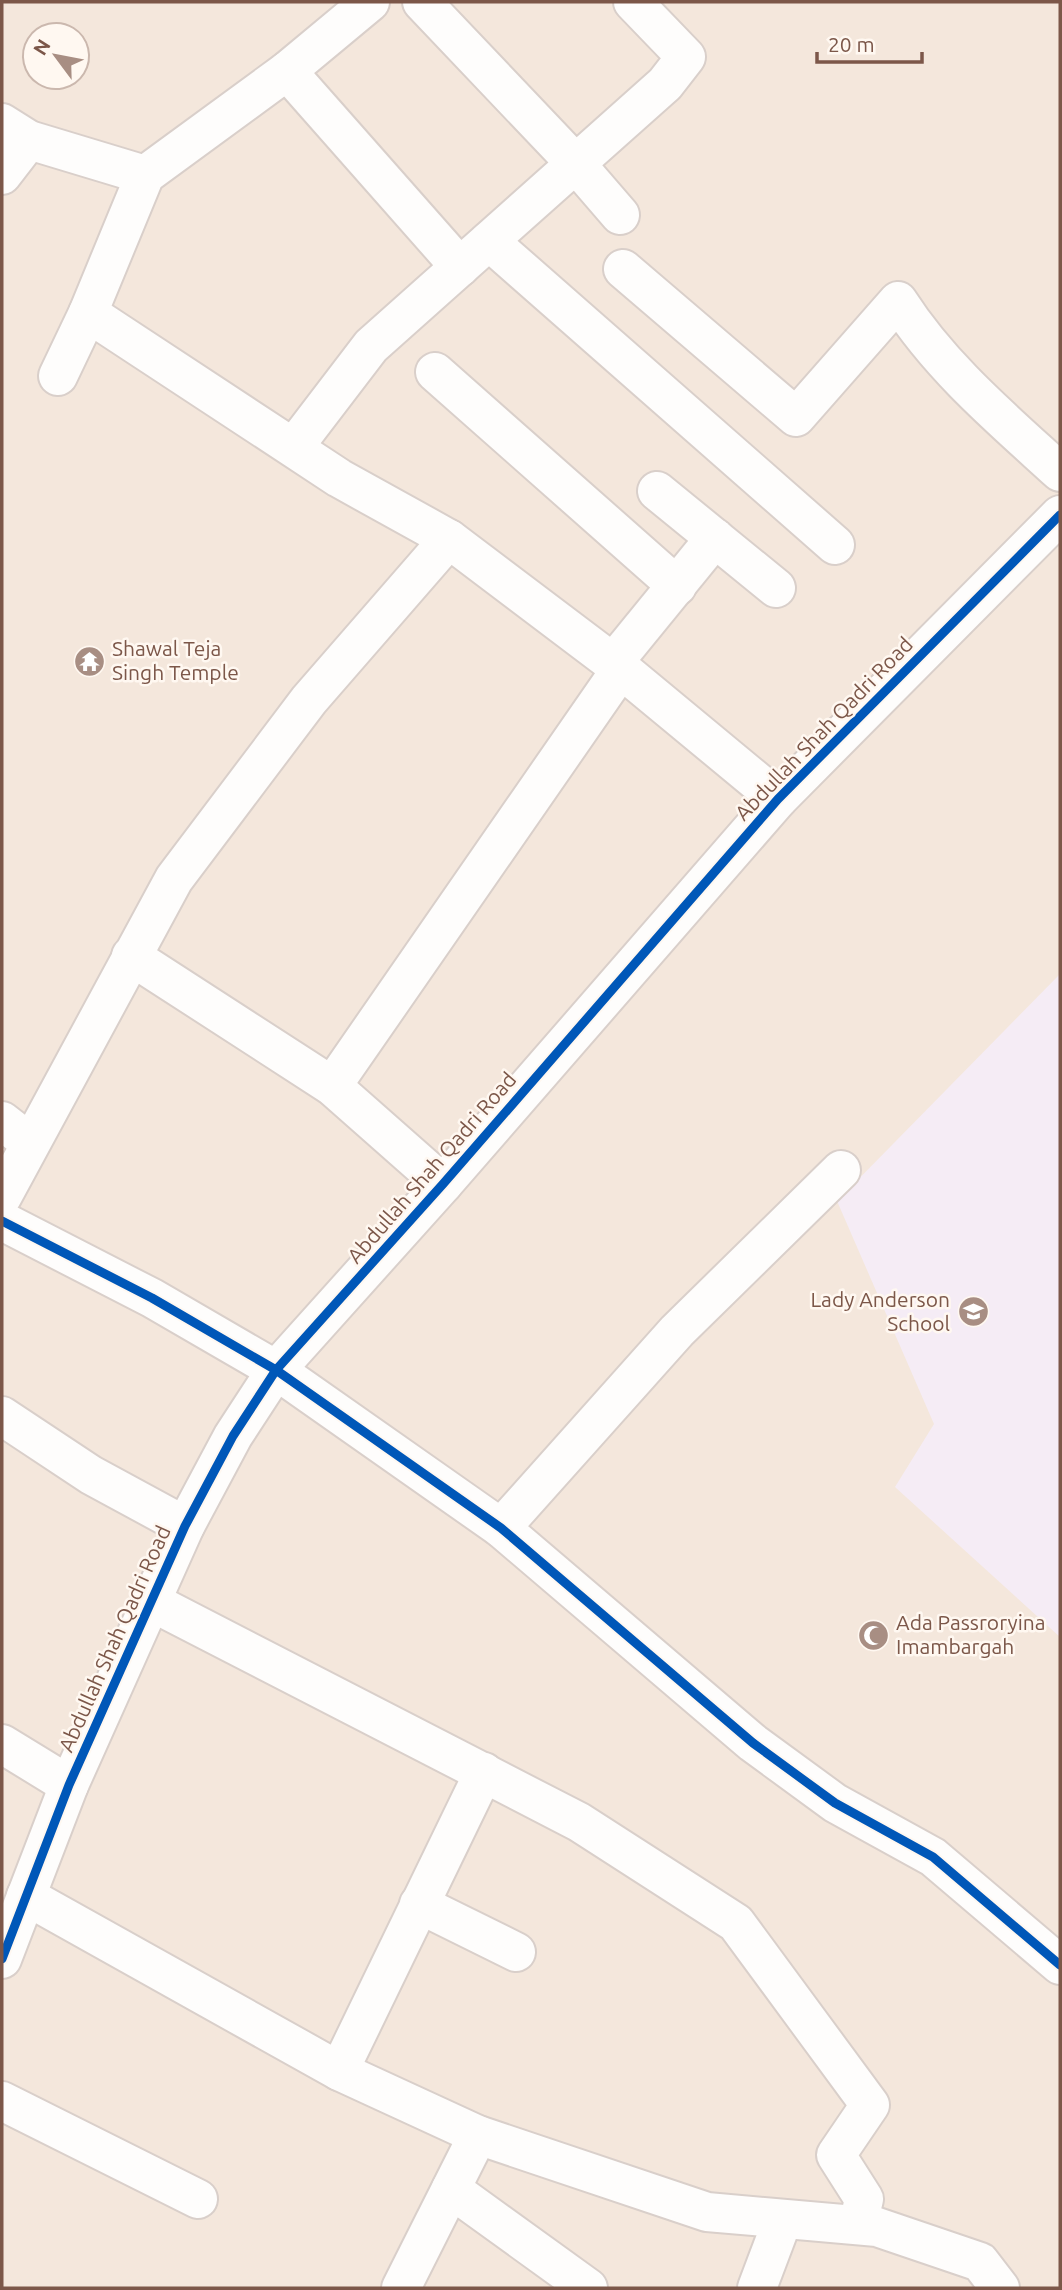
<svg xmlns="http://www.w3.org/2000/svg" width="1062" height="2290" viewBox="0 0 1062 2290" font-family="Ubuntu,sans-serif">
	<rect width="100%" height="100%" fill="#f9f4ee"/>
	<path fill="#f4e7dc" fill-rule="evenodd" d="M2,2H1060V2288H2ZM35,35H77V77H35Z"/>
	<polygon fill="#f5ecf5" points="1060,974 1060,1637 895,1487 934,1424 837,1201"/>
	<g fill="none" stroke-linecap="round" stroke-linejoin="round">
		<defs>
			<g id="minor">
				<polyline points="422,2 576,164 620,215"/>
				<polyline points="287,71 460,267"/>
				<polyline points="2,123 29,140 145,175"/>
				<polyline points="2,175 29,140"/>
				<polyline points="489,241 835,545"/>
				<path d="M623,269L796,417L898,301C941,368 1002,419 1060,472"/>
				<polyline points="88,313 339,478 449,539 621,669 778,799"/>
				<polyline points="435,372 677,586"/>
				<polyline points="58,376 88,313 145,175 287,71 370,2"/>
				<polyline points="303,435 371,346 665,84 686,57 633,2"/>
				<polyline points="657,491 776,588"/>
				<polyline points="613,663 715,538"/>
				<polyline points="131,956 332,1086 443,1184"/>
				<polyline points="332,1086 621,669"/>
				<polyline points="2,1121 29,1142"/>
				<polyline points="2,1197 174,879 309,700 449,539"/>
				<polyline points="2,1221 152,1298 276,1370 501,1528 753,1743 835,1803 933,1857 1060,1965"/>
				<polyline points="2,1416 91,1475 185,1526"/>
				<polyline points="501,1528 677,1331 841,1170"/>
				<polyline points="150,1601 579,1822 736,1923 870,2105 836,2155 864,2199 858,2225"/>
				<polyline points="2,1744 69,1785"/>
				<polyline points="26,1896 339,2071 478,2135 707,2212 877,2227 980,2262 1000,2288"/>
				<polyline points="419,1904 516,1952"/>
				<polyline points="2,1959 69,1785 185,1526 233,1436 276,1370 443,1184 778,799 1060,515"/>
				<polyline points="339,2071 484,1772"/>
				<polyline points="2,2101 198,2199"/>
				<polyline points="451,2189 588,2288"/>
				<polyline points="401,2288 478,2135"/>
				<polyline points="757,2288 783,2219"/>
			</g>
		</defs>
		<use href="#minor" stroke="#d9cfca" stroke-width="42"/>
		<use href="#minor" stroke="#fefdfc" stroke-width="38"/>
		<defs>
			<g id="cycleway">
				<polyline points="2,1221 152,1298 276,1370 501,1528 753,1743 835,1803 933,1857 1060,1965"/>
				<polyline points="2,1959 69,1785 185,1526 233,1436 276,1370 443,1184 778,799 1060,515"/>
			</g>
		</defs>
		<use href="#cycleway" stroke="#fff8f1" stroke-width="13"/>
		<use href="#cycleway" stroke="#0057b8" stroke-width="9"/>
	</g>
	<defs>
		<symbol id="temple-disc" viewBox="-11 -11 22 22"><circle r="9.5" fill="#a88e83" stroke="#fff8f1"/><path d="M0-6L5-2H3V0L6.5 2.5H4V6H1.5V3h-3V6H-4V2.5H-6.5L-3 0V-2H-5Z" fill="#fff"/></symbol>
		<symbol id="school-disc" viewBox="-11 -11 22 22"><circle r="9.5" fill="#a88e83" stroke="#fff8f1"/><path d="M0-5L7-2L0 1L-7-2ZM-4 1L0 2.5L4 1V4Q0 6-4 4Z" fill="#fff"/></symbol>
		<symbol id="mosque-disc" viewBox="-11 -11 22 22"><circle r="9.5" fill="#a88e83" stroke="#fff8f1"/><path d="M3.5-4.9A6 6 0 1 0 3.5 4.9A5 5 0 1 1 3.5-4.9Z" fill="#fff"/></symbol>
	</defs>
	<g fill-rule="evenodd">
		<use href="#temple-disc" x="72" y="644" width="35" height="35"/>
		<use href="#school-disc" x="956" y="1294" width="35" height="35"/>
		<use href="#mosque-disc" x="856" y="1618" width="35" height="35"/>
	</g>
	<g text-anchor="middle" stroke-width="5" stroke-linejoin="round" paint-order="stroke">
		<g font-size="21" fill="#7c5749" stroke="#fff8f1" text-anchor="start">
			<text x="112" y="656">Shawal Teja<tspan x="112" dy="24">Singh Temple</tspan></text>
			<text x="950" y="1307" text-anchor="end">Lady Anderson<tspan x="950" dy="24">School</tspan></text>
			<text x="896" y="1630">Ada Passroryina<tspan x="896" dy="24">Imambargah</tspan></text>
		</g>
		<g font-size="21" fill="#7c5749" stroke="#fff8f1">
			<text transform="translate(824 729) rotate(-46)" y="7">Abdullah Shah Qadri Road</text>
			<text transform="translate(432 1168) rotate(-49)" y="7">Abdullah Shah Qadri Road</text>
			<text transform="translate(115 1639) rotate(-66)" y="7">Abdullah Shah Qadri Road</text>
		</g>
	</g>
	<rect width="1062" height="2290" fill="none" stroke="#7c5749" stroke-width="7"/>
	<g transform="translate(56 56) rotate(302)"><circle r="33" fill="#fff8f1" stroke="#cbb8ae" stroke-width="2"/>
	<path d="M0-5L12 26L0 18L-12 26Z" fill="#a88e83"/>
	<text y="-10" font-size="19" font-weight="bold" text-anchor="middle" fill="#7c5749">N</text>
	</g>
	<path d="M817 52v10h105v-10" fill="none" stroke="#7c5749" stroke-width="3.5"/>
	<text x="828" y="52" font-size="21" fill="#7c5749" stroke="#fff8f1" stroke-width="5" paint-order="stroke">20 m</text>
</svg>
